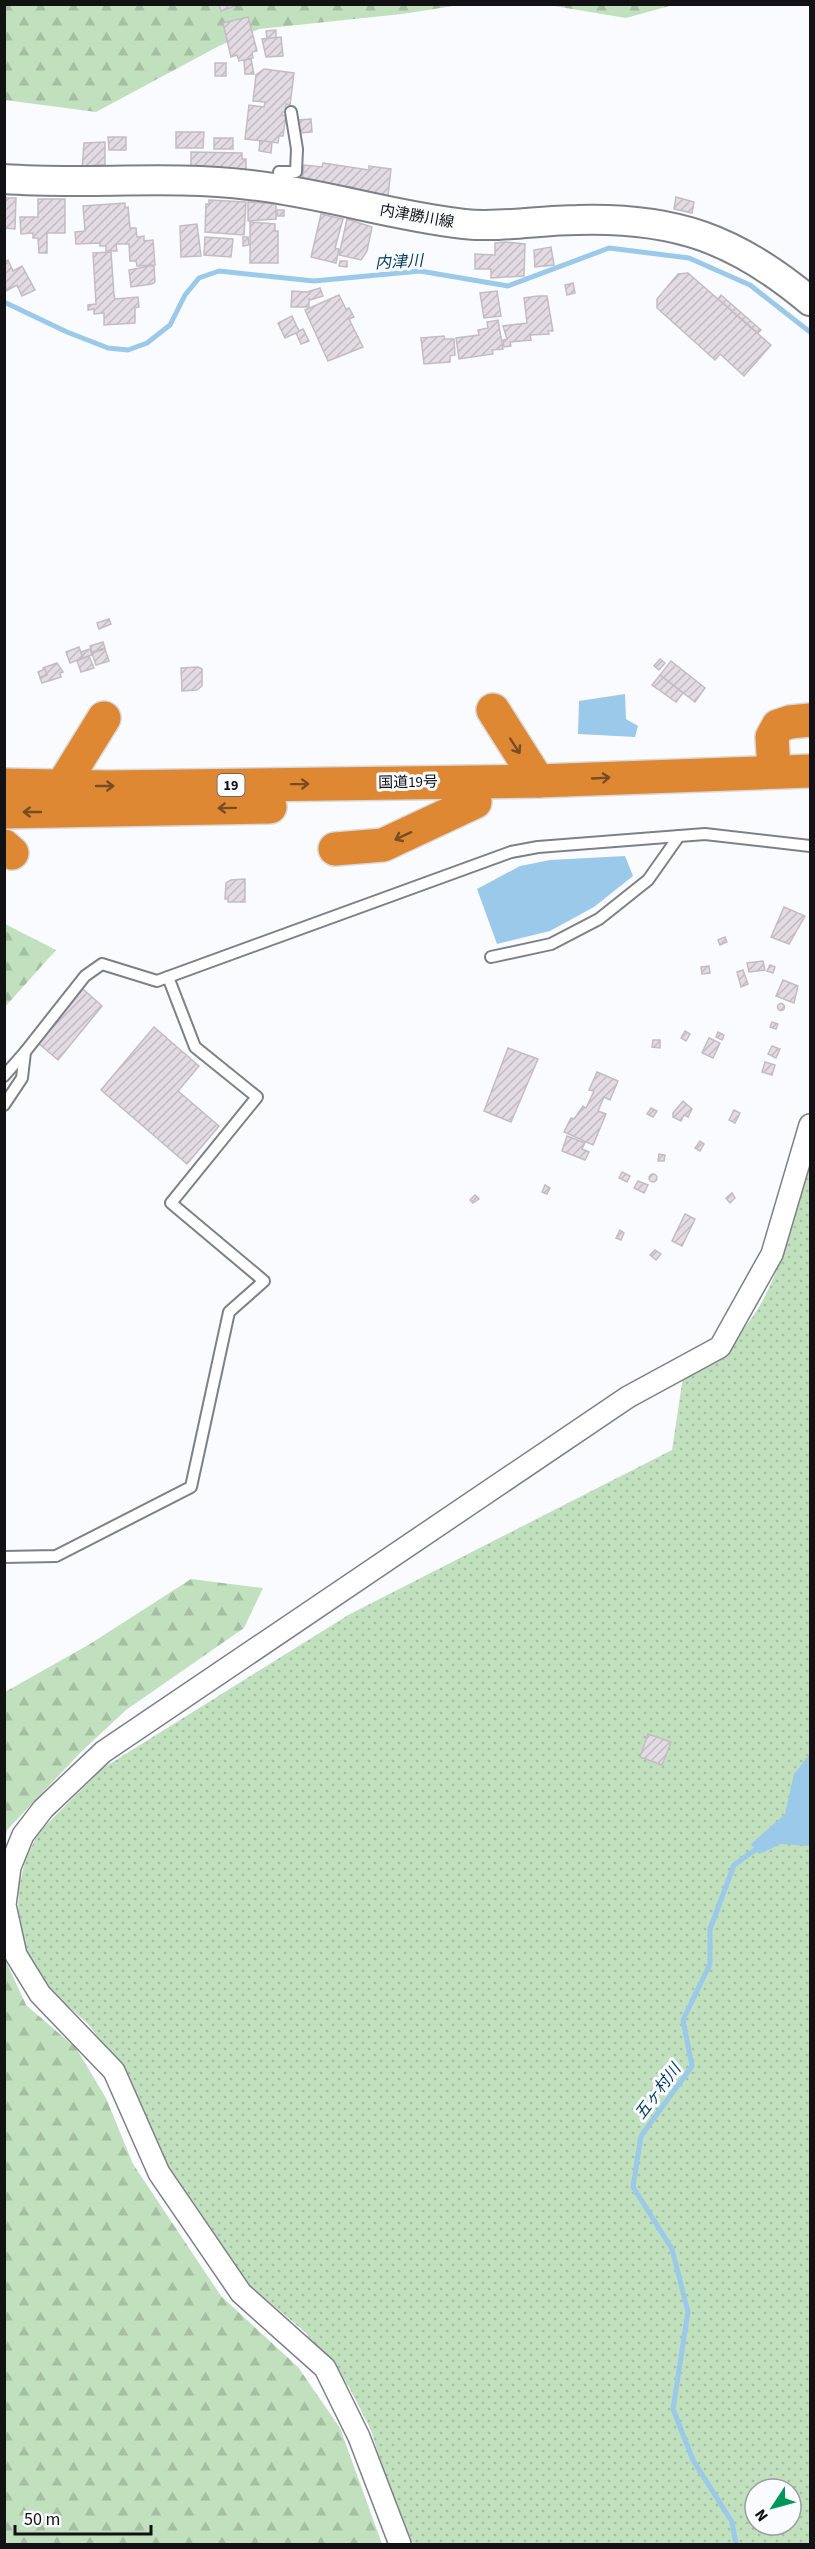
<svg xmlns="http://www.w3.org/2000/svg" width="815" height="2549" viewBox="0 0 815 2549" font-family="'Source Sans 3','Noto Sans JP',sans-serif">
	<defs>
		<pattern id="grass-dots" width="8" height="8" patternUnits="userSpaceOnUse" patternTransform="scale(1.5)"><rect width="8" height="8" fill="#c1e0be"/><path d="M2 2h.1M6 6h.1" fill="none" stroke="#a5bfa2" stroke-width="1.8" stroke-linecap="round"/></pattern>
		<pattern id="forest-firs" width="22" height="20" patternUnits="userSpaceOnUse" patternTransform="scale(1.5)"><rect width="22" height="20" fill="#c1e0be"/><path d="M5 1l3.5 6h-7zM16 11l3.5 6h-7z" fill="#a5bfa2"/></pattern>
		<pattern id="building-hatch" width="6" height="6" patternUnits="userSpaceOnUse" patternTransform="scale(1.5)"><rect width="6" height="6" fill="#e3dbe3"/><path d="M-1 1l2-2M0 6l6-6M5 7l2-2" fill="none" stroke="#c2bbc2"/></pattern>
	</defs>
	<rect width="100%" height="100%" fill="#fafbff"/>
	<path fill="url(#grass-dots)" fill-rule="evenodd" d="M810,1156V2544H413L388,2487L371,2430L349,2387L305,2332L238,2276L159,2156L117,2062L88,2024L45,1985L29,1956L23,1937L18,1911L19,1887L25,1861L38,1833L103,1768L350,1614L672,1450L683,1377C703,1364 725,1351 741,1332C782,1284 793,1216 810,1156ZM755,2489H791V2525H755Z"/>
	<g fill="url(#forest-firs)">
		<polygon points="5,5 460,5 402,14 259,29 219,46 96,112 5,100"/>
		<polygon points="548,5 673,4 673,5 626,18"/>
		<polygon points="5,924 56,950 5,1007 4,1007"/>
		<polygon points="191,1579 263,1588 244,1628 126,1710 81,1752 7,1830 5,1840 5,1692 90,1644"/>
		<polygon points="4,1957 26,2005 76,2048 106,2098 133,2164 221,2296 298,2367 340,2428 382,2544 5,2544"/>
	</g>
	<g fill="#9bc9e9">
		<polygon points="625,694 626,719 638,726 635,737 578,734 579,701"/>
		<polygon points="625,856 633,876 594,907 550,931 497,944 477,889 520,866 550,860"/>
		<polygon points="810,1754 810,1846 781,1844 759,1854 751,1844 785,1814 794,1774"/>
	</g>
	<g fill="none" stroke-linecap="round" stroke-linejoin="round">
		<g stroke="#9bc9e9" stroke-width="5">
			<polyline points="4,302 67,332 108,348 128,350 147,343 170,325 185,295 199,278 219,271 314,281 420,271 508,286 609,248 689,258 750,285 810,332"/>
			<polyline points="736,2544 732,2522 693,2460 673,2409 688,2312 672,2249 633,2187 641,2136 692,2066 683,2020 710,1964 710,1929 734,1865 759,1847"/>
		</g>
	</g>
	<g fill="url(#building-hatch)" stroke="#c4bcc4" stroke-width="1.5">
		<polygon points="219,4 235,4 235,6 221,11"/>
		<polygon points="248,17 257,51 252,52 253,58 239,61 237,55 231,57 223,23"/>
		<polygon points="276,30 276,38 267,39 266,31"/>
		<polygon points="281,37 283,56 266,57 262,39"/>
		<polygon points="251,59 254,74 245,74 244,60"/>
		<rect x="215" y="63" width="11" height="13"/>
		<polygon points="264,69 294,73 290,105 286,104 285,112 282,112 282,115 286,116 283,136 279,136 278,143 245,139 249,105 264,107 265,102 253,101 256,75"/>
		<polygon points="311,119 312,132 299,133 298,120"/>
		<polygon points="176,132 204,132 203,148 176,148"/>
		<polygon points="108,137 126,137 126,150 109,150"/>
		<rect x="214" y="138" width="19" height="11"/>
		<polygon points="260,141 272,142 271,153 259,151"/>
		<polygon points="105,142 105,165 94,165 94,172 82,170 84,143"/>
		<polygon points="191,152 242,153 242,159 246,159 246,175 191,170"/>
		<polygon points="323,163 369,170 369,166 391,169 388,196 353,194 354,187 302,182 304,165 322,167"/>
		<polygon points="676,197 694,202 692,213 674,209"/>
		<polygon points="4,198 16,198 15,229 4,228"/>
		<polygon points="38,199 65,199 65,233 47,233 47,253 39,253 38,238 33,238 33,233 21,234 20,217 38,217"/>
		<polygon points="209,200 246,202 244,235 205,232 206,204 209,204"/>
		<polygon points="248,202 276,204 276,219 248,221"/>
		<polygon points="125,203 125,208 128,207 130,228 136,228 137,237 144,236 144,241 153,240 155,265 137,266 136,261 130,261 129,244 116,244 117,251 106,251 106,246 100,246 100,243 76,244 75,232 85,231 83,206"/>
		<rect x="277" y="210" width="7" height="6"/>
		<polygon points="321,214 343,219 335,248 339,249 336,263 311,257"/>
		<polygon points="347,219 372,227 367,251 361,260 339,255"/>
		<polygon points="250,222 275,224 275,231 278,231 278,263 250,263"/>
		<polygon points="197,224 201,256 181,257 180,226"/>
		<polygon points="205,237 233,239 231,257 204,255"/>
		<polygon points="243,237 248,237 249,245 243,246"/>
		<polygon points="505,242 525,244 524,276 491,278 491,269 475,269 475,254 495,255 495,243"/>
		<polygon points="551,247 554,265 535,267 534,250"/>
		<polygon points="111,252 114,295 115,299 138,297 139,307 135,308 135,323 104,325 104,313 94,314 94,309 88,310 88,305 96,304 93,253"/>
		<polygon points="8,260 13,271 22,266 35,290 22,296 17,285 6,291 4,262"/>
		<polygon points="340,261 347,261 347,267 339,266"/>
		<polygon points="149,266 154,266 155,282 152,284 131,287 129,270"/>
		<polygon points="688,273 771,345 744,376 720,354 715,360 657,308 657,299 678,274"/>
		<polygon points="573,283 575,293 567,295 565,285"/>
		<polygon points="320,288 323,296 310,300 309,298 309,307 291,307 292,291 307,292"/>
		<polygon points="497,291 501,316 484,318 480,293"/>
		<polygon points="339,295 346,309 349,308 354,317 349,319 363,347 328,361 305,310"/>
		<polygon points="721,295 761,330 758,333 718,299"/>
		<polygon points="538,296 547,296 553,331 548,331 549,334 530,335 531,340 510,342 511,346 504,347 503,340 507,339 503,326 527,323 524,298"/>
		<polygon points="292,316 299,331 303,329 309,341 301,344 296,333 285,338 278,323"/>
		<polygon points="498,320 503,349 492,350 493,354 459,359 456,338 479,335 478,330 488,328 487,322"/>
		<polygon points="444,336 445,339 454,339 455,355 450,356 450,362 424,364 421,338"/>
		<polygon points="109,619 111,624 99,629 97,623"/>
		<polygon points="103,642 105,648 92,652 90,646"/>
		<polygon points="79,647 83,658 70,663 66,652"/>
		<polygon points="90,649 92,655 83,658 81,652"/>
		<polygon points="105,649 109,661 96,665 92,653"/>
		<polygon points="89,656 94,668 81,672 77,661"/>
		<polygon points="660,659 665,663 659,670 654,666"/>
		<polygon points="671,661 705,688 695,702 660,675"/>
		<polygon points="57,663 63,672 60,673 61,677 42,683 40,678 47,675 43,668"/>
		<polygon points="198,667 202,669 202,686 197,690 182,691 181,668"/>
		<polygon points="45,669 47,675 40,677 38,672"/>
		<polygon points="660,675 683,693 676,702 652,685"/>
		<polygon points="245,879 245,902 228,902 228,899 225,899 226,883 231,880"/>
		<polygon points="784,907 805,916 789,944 771,937"/>
		<polygon points="725,937 727,942 720,945 718,940"/>
		<polygon points="763,961 765,970 749,972 747,963"/>
		<polygon points="770,965 775,967 773,973 767,971"/>
		<polygon points="709,966 710,973 702,974 701,967"/>
		<polygon points="743,970 748,984 741,987 737,972"/>
		<polygon points="783,980 798,986 794,1003 776,996"/>
		<polygon points="83,989 102,1006 58,1060 38,1043"/>
		<circle cx="781" cy="1007" r="3.5"/>
		<polygon points="772,1022 778,1024 776,1029 770,1027"/>
		<polygon points="154,1027 199,1066 178,1091 219,1126 187,1164 101,1090"/>
		<polygon points="685,1031 690,1034 686,1041 681,1038"/>
		<polygon points="718,1032 724,1035 722,1040 716,1037"/>
		<polygon points="709,1038 720,1043 713,1058 702,1053"/>
		<polygon points="653,1040 660,1040 660,1048 652,1047"/>
		<polygon points="772,1046 780,1049 776,1058 768,1054"/>
		<polygon points="508,1048 538,1059 511,1122 484,1111"/>
		<polygon points="765,1062 775,1065 772,1075 762,1072"/>
		<polygon points="597,1072 618,1081 610,1100 604,1097 598,1111 606,1114 593,1145 564,1132 571,1118 574,1119 583,1106 586,1108 594,1091 589,1090"/>
		<polygon points="683,1101 692,1109 688,1117 684,1115 681,1121 673,1117 673,1113"/>
		<polygon points="651,1108 657,1111 653,1117 647,1114"/>
		<polygon points="734,1110 740,1113 735,1123 729,1120"/>
		<polygon points="567,1136 585,1143 582,1149 589,1152 585,1160 562,1151"/>
		<polygon points="700,1141 704,1144 700,1151 695,1148"/>
		<polygon points="659,1154 665,1155 664,1161 658,1161"/>
		<polygon points="622,1172 630,1176 627,1182 619,1178"/>
		<circle cx="653" cy="1178" r="4"/>
		<polygon points="638,1181 648,1185 644,1193 634,1188"/>
		<polygon points="545,1185 550,1188 547,1194 542,1192"/>
		<polygon points="732,1193 735,1198 730,1203 726,1198"/>
		<polygon points="475,1195 479,1199 473,1203 470,1200"/>
		<polygon points="685,1214 695,1219 682,1246 672,1241"/>
		<polygon points="620,1230 624,1233 621,1240 616,1238"/>
		<polygon points="655,1250 661,1254 656,1260 650,1255"/>
		<polygon points="648,1734 671,1742 662,1765 640,1757"/>
	</g>
	<g fill="none" stroke-linecap="round" stroke-linejoin="round">
		<defs>
			<g id="service">
				<polyline points="281,187 279,172 296,172 297,149 291,112"/>
				<polyline points="491,957 551,944 599,919 648,880 679,836"/>
				<polyline points="4,1076 25,1052"/>
				<polyline points="4,1105 22,1078 25,1052 85,976 102,964 157,981 511,852 538,847 705,834 810,846"/>
				<polyline points="4,1557 56,1556 191,1487 229,1312 264,1281 171,1203 257,1097 195,1047 168,977"/>
			</g>
			<polyline id="minor" points="400,2544 359,2437 325,2368 241,2293 159,2173 114,2071 40,1994 16,1955 5,1905 10,1867 23,1835 43,1809 103,1752 628,1397 720,1347 772,1254 810,1125"/>
			<path id="secondary" d="M4,179C86,185 169,175 250,185C322,193 392,216 464,224C502,228 540,220 577,220C675,217 736,239 810,301"/>
			<g id="trunk">
				<polyline points="493,710 538,781"/>
				<polyline points="774,771 772,737 778,726 790,722 810,720"/>
				<polyline points="4,785 108,787 538,781 810,771"/>
				<polyline points="62,786 104,718"/>
				<polyline points="4,812 270,807"/>
				<polyline points="4,846 12,853"/>
				<polyline points="335,849 383,845 475,802"/>
			</g>
		</defs>
		<use href="#service" stroke="#7e8088" stroke-width="14"/>
		<use href="#minor" stroke="#7e8088" stroke-width="24"/>
		<use href="#secondary" stroke="#7e8088" stroke-width="32"/>
		<use href="#trunk" stroke="#d9d9da" stroke-width="36"/>
		<use href="#service" stroke="#fff" stroke-width="10"/>
		<use href="#minor" stroke="#fff" stroke-width="21"/>
		<use href="#secondary" stroke="#fff" stroke-width="28"/>
		<use href="#trunk" stroke="#df8834" stroke-width="33"/>
	</g>
	<defs><path id="oneway-shaft" d="M-6 0H5M1.5-3L5.5 0L1.5 3" fill="none" stroke-width="1.6" stroke-linecap="round" stroke-linejoin="round" transform="scale(1.5)"/></defs>
	<g stroke="#784d24">
		<use href="#oneway-shaft" transform="translate(515 746) rotate(57)"/>
		<use href="#oneway-shaft" transform="translate(601 778) rotate(-3)"/>
		<use href="#oneway-shaft" transform="translate(300 784) rotate(-1)"/>
		<use href="#oneway-shaft" transform="translate(105 786)"/>
		<use href="#oneway-shaft" transform="translate(227 808) rotate(179)"/>
		<use href="#oneway-shaft" transform="translate(32 812) rotate(-180)"/>
		<use href="#oneway-shaft" transform="translate(403 836) rotate(155)"/>
	</g>
	<g text-anchor="middle" stroke-width="6" stroke-linejoin="round" paint-order="stroke">
		<rect fill="#fafbff" stroke="#58585b" stroke-width="1.5" x="217.5" y="774" width="27" height="22" rx="4.5"/>
		<g font-size="14" font-weight="bold" fill="#121215">
			<text x="231" y="790">19</text>
		</g>
		<g font-size="15" fill="#121215" stroke="#fafbff">
			<text transform="translate(417 216) rotate(10)" y="5">内津勝川線</text>
			<text transform="translate(408 782) rotate(-1)" y="5">国道19号</text>
		</g>
		<g font-size="16" font-style="italic" fill="#003b5a" stroke="#fafbff">
			<text transform="translate(399 261) rotate(-3)" y="6">内津川</text>
			<text transform="translate(657 2091) rotate(-53)" y="6">五ヶ村川</text>
		</g>
	</g>
	<rect width="815" height="2549" fill="none" stroke="#121215" stroke-width="12"/>
	<g transform="translate(773 2507) rotate(234)"><circle r="28" fill="#fafbff" stroke="#9d9ea1" stroke-width="1.5"/>
	<path d="M0-4.5L10 22L0 15L-10 22Z" fill="#009658"/>
	<text y="-9" font-size="16" font-weight="bold" text-anchor="middle" fill="#121215">N</text>
	</g>
	<path d="M15 2525v9h136v-9" fill="none" stroke="#121215" stroke-width="3"/>
	<text x="24" y="2525" font-size="18" fill="#121215" stroke="#fafbff" stroke-width="4.5" paint-order="stroke">50 m</text>
</svg>
